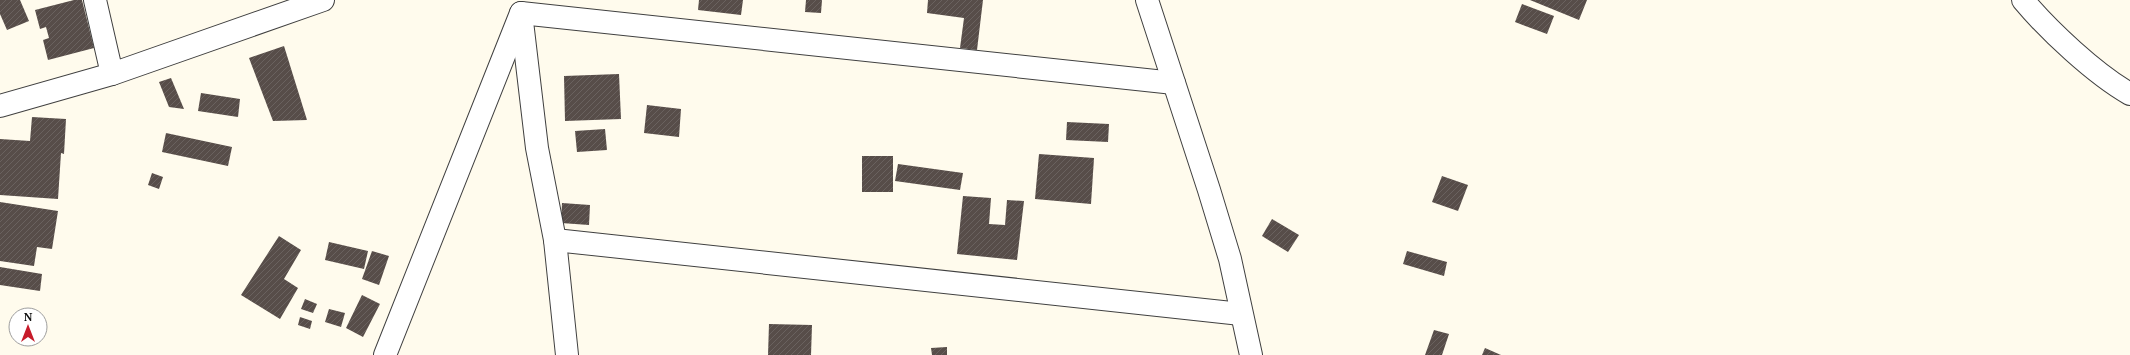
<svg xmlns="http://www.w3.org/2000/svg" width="2130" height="355" viewBox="0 0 2130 355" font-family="'Noto Serif',serif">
	<defs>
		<pattern id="building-hatch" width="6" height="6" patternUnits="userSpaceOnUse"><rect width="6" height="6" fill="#574d49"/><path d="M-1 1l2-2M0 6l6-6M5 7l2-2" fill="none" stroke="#6a625f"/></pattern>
	</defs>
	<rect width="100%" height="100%" fill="#fffbed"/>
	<g fill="url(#building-hatch)">
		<polygon points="0,0 20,0 29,21 7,30 0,14"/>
		<polygon points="74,0 82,0 94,48 48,60 43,40 49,38 46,27 40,29 35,10"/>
		<polygon points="699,0 743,0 741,15 698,10"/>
		<polygon points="806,0 822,0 821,13 805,12"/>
		<polygon points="928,0 983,0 977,50 960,48 964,18 927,13"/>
		<polygon points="1530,0 1587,0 1579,20"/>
		<polygon points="1522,4 1554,16 1547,34 1515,22"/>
		<polygon points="284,46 307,120 273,121 249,58"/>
		<polygon points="619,74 621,119 565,121 564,76"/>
		<polygon points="171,78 184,109 169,107 159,82"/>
		<polygon points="201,93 240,99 238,117 198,111"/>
		<polygon points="647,105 681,109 679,137 644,133"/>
		<polygon points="32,117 66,119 64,154 61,153 58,199 0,195 0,139 30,141"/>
		<polygon points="1067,122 1109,124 1108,142 1066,140"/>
		<polygon points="605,129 607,150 577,152 575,131"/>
		<polygon points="166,133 232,147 228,166 162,152"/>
		<polygon points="1039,154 1094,158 1091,204 1035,199"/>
		<rect x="862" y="156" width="31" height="36"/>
		<polygon points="898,164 963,173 960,190 895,181"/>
		<polygon points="152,173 163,177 159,189 148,185"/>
		<polygon points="1442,176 1468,185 1458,211 1432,202"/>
		<polygon points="963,196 991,198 989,224 1005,225 1007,200 1024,201 1017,260 957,254"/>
		<polygon points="0,202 58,211 52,249 37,247 34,266 0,261"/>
		<polygon points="562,203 590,205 589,225 561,223"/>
		<polygon points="1272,219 1299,235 1288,252 1262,236"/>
		<polygon points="279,236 301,250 284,279 298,288 280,319 241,295"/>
		<polygon points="329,242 368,251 364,269 325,260"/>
		<polygon points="372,251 389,256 379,285 362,279"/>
		<polygon points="1407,251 1447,262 1444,276 1403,264"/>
		<polygon points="0,267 42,274 40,291 0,285"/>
		<polygon points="362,295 380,304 363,337 346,328"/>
		<polygon points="305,299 317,304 313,313 301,309"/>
		<polygon points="329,309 345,313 341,327 325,322"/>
		<polygon points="300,317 312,321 310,329 298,325"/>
		<polygon points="769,324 812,325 811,355 768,355"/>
		<polygon points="1434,330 1449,334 1442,355 1425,355"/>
		<polygon points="947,347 947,355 932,355 931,348"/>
		<polygon points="1485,348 1501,355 1482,355"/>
	</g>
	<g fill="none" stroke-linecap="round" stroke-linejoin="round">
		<defs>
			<g id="minor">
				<polyline points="95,0 112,74"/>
				<polyline points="1147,0 1209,190 1230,259 1251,355"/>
				<path d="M2023,0C2049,31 2095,74 2130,94"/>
				<polyline points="521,13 537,148 555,240 567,355"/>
				<polyline points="0,106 112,74 323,0"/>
				<polyline points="555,240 1241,314"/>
				<polyline points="385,355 521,13 1174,83"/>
			</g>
		</defs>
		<use href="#minor" stroke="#404040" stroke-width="24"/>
		<use href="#minor" stroke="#fff" stroke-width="22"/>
	</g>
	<g transform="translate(28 327)"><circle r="19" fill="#ffffff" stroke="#9e9e9e"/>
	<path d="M0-3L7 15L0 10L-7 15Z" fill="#c71b2a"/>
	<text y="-6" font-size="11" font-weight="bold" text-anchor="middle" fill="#0d0d0d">N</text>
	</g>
</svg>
